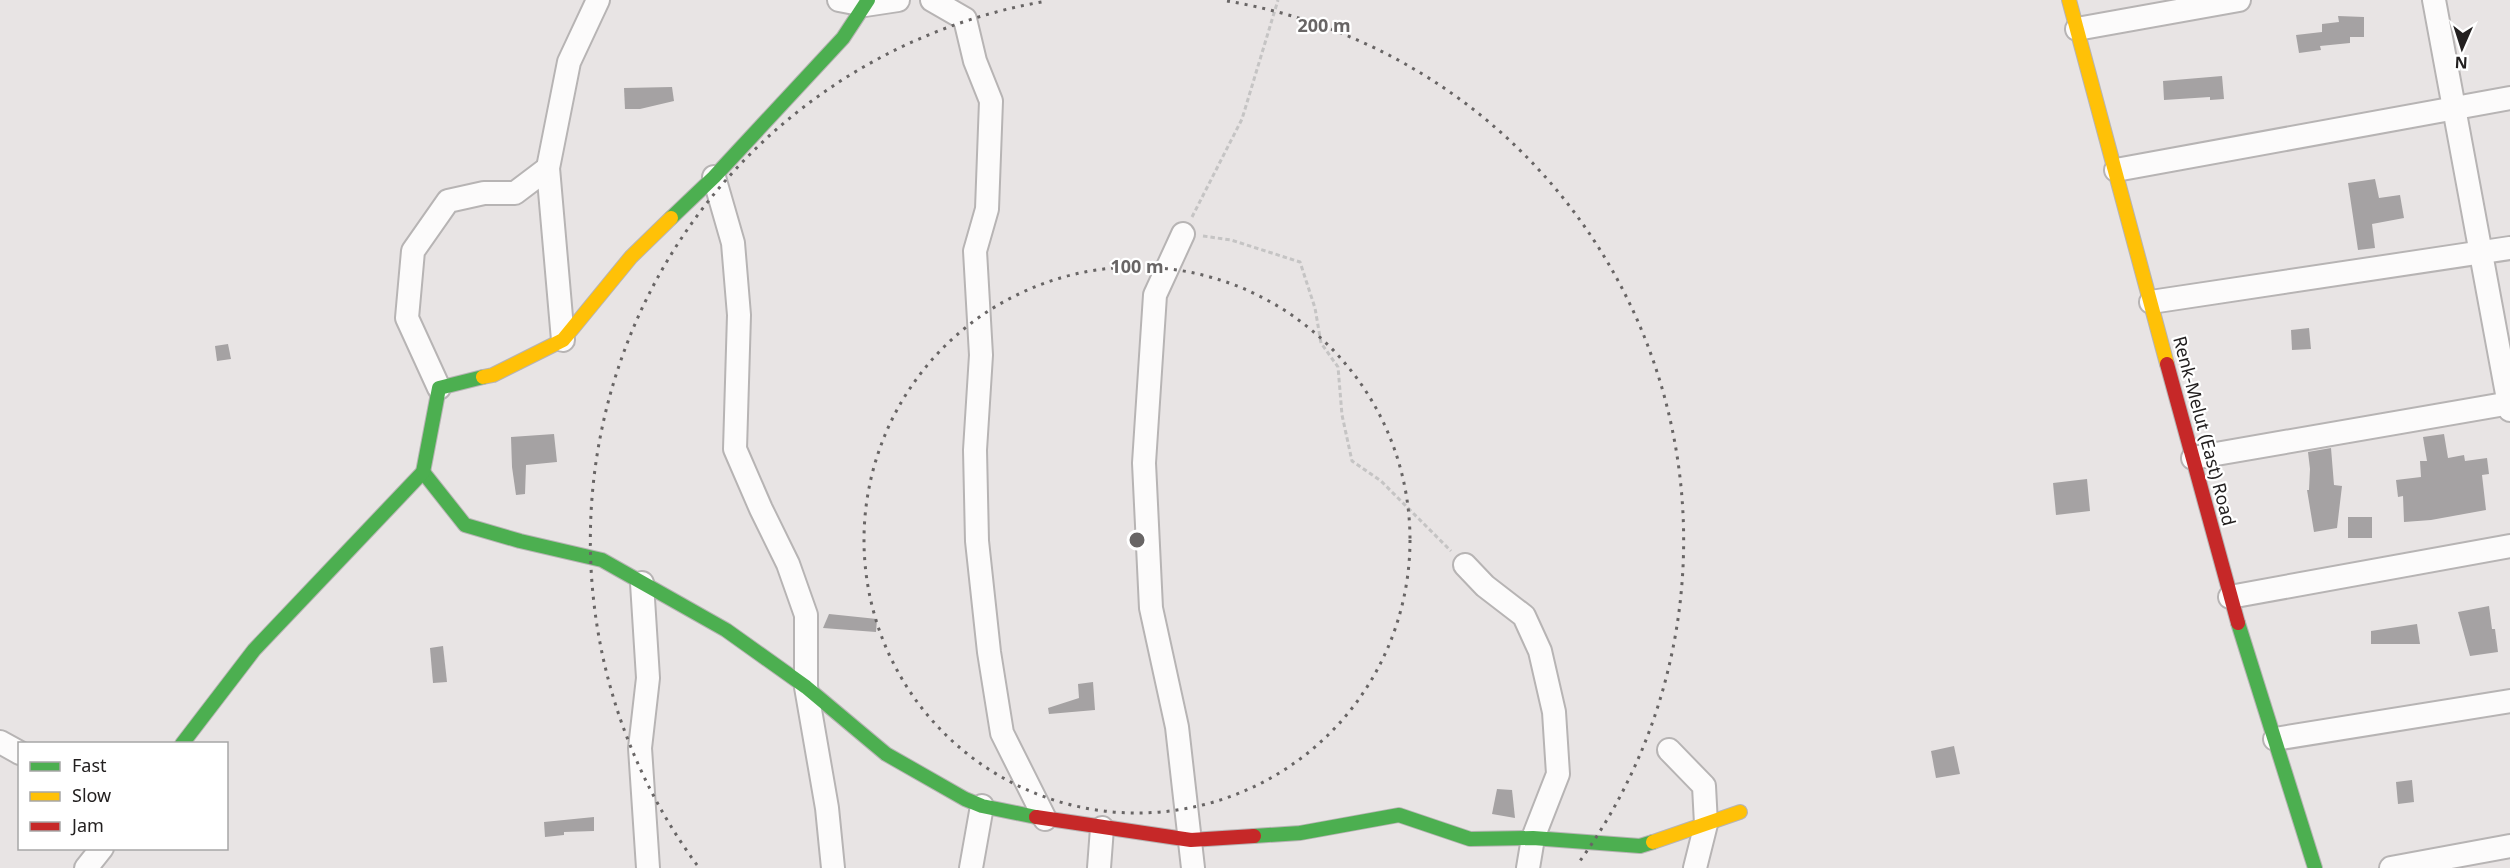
<svg xmlns="http://www.w3.org/2000/svg" width="2510" height="868" viewBox="0 0 2510 868" font-family="'Noto Sans',sans-serif">
	<rect width="100%" height="100%" fill="#e8e4e4"/>
	<g fill="#a5a2a3">
		<polygon points="2338,16 2364,17 2364,37 2350,37 2350,43 2320,46 2321,50 2299,53 2296,35 2322,32 2322,24 2339,22"/>
		<polygon points="2222,76 2224,99 2210,100 2210,97 2164,100 2163,81"/>
		<polygon points="672,87 674,101 640,109 625,109 624,88"/>
		<polygon points="2375,179 2379,198 2400,195 2404,218 2372,224 2375,248 2358,250 2348,183"/>
		<polygon points="2309,328 2311,349 2292,350 2291,330"/>
		<polygon points="228,344 231,359 217,361 215,346"/>
		<polygon points="554,434 557,462 526,465 525,494 516,495 512,467 511,437"/>
		<polygon points="2444,434 2448,458 2464,455 2465,461 2487,458 2489,474 2482,475 2486,510 2431,520 2404,522 2403,496 2398,497 2396,480 2421,477 2420,461 2427,461 2423,437"/>
		<polygon points="2331,448 2334,485 2342,486 2337,528 2314,532 2307,490 2309,490 2310,469 2308,452"/>
		<polygon points="2087,479 2090,511 2056,515 2053,483"/>
		<rect x="2348" y="517" width="24" height="21"/>
		<polygon points="2489,606 2492,629 2495,629 2498,652 2470,656 2458,612"/>
		<polygon points="829,614 877,619 876,632 823,628"/>
		<polygon points="2417,624 2420,644 2371,644 2371,631"/>
		<polygon points="443,646 447,682 433,683 430,648"/>
		<polygon points="1093,682 1095,710 1049,714 1048,708 1079,698 1078,684"/>
		<polygon points="1954,746 1960,774 1936,778 1931,751"/>
		<polygon points="2412,780 2414,802 2398,804 2396,782"/>
		<polygon points="1497,789 1512,790 1515,818 1492,814"/>
		<polygon points="594,817 594,831 564,832 564,835 545,837 544,822"/>
	</g>
	<g fill="none" stroke-linecap="round" stroke-linejoin="round">
		<defs>
			<g id="street">
				<polyline points="839,0 865,5 898,0"/>
				<polyline points="932,0 965,19 975,61 991,101 987,209 975,251 981,355 975,450 977,541 989,652 1002,733 1045,819"/>
				<polyline points="2434,0 2510,410"/>
				<polyline points="2077,29 2239,0"/>
				<polyline points="2116,170 2510,98"/>
				<polyline points="714,177 733,243 739,315 735,449 761,509 788,564 806,615 806,687 827,808 833,868"/>
				<polyline points="1183,234 1155,295 1144,463 1151,608 1177,727 1193,868"/>
				<polyline points="2151,302 2510,248"/>
				<polyline points="563,340 548,168 569,62 598,0"/>
				<polyline points="439,388 407,318 413,251 448,201 484,193 515,193 548,168"/>
				<polyline points="2193,458 2510,403"/>
				<polyline points="1465,565 1485,586 1524,616 1540,651 1554,712 1558,774 1533,838 1528,868"/>
				<polyline points="642,583 648,678 640,748 648,868"/>
				<polyline points="2230,597 2510,546"/>
				<polyline points="2275,739 2510,701"/>
				<polyline points="0,742 20,753"/>
				<polyline points="1669,750 1704,786 1706,824 1695,868"/>
				<polyline points="86,868 102,848"/>
				<polyline points="971,868 982,806"/>
				<polyline points="1099,868 1102,828"/>
				<polyline points="2391,868 2510,846"/>
			</g>
			<g id="fast">
				<polyline points="671,218 714,177 843,38 868,0"/>
				<polyline points="423,472 465,525 520,541 602,560 726,630 806,687 886,754 965,799 982,806 1036,817"/>
				<polyline points="2238,623 2315,868"/>
				<polyline points="182,744 254,650 423,472 439,388 483,377"/>
				<polyline points="1254,836 1300,833 1399,815 1470,839 1533,838 1640,846 1653,842"/>
			</g>
			<g id="slow">
				<polyline points="2069,0 2167,364"/>
				<polyline points="483,377 493,375 563,340 631,257 671,218"/>
				<polyline points="1653,842 1740,812"/>
			</g>
			<g id="jam">
				<polyline points="2167,364 2238,623"/>
				<polyline points="1036,817 1191,840 1254,836"/>
			</g>
		</defs>
		<use href="#street" stroke="#b7b4b4" stroke-width="26"/>
		<use href="#fast" stroke="#b7b4b4" stroke-width="16"/>
		<use href="#slow" stroke="#b7b4b4" stroke-width="16"/>
		<use href="#jam" stroke="#b7b4b4" stroke-width="16"/>
		<g stroke="#c5c4c4" stroke-width="3" stroke-dasharray="4.5 3" stroke-linecap="butt">
			<polyline points="1192,217 1242,119 1278,0"/>
			<polyline points="1203,236 1231,240 1300,262 1315,308 1321,343 1338,367 1342,415 1352,461 1381,481 1451,551"/>
		</g>
		<use href="#street" stroke="#fcfbfb" stroke-width="22"/>
		<use href="#fast" stroke="#4caf50" stroke-width="14"/>
		<use href="#slow" stroke="#ffc107" stroke-width="14"/>
		<use href="#jam" stroke="#c62828" stroke-width="14"/>
	</g>
	<g fill="none" stroke="#686565" stroke-width="3" stroke-dasharray="3 6">
		<circle cx="1137" cy="540" r="273"/>
		<path d="M697 865A547 547 0 0 1 1047 1M1227 1A547 547 0 0 1 1577 865"/>
	</g>
	<g text-anchor="middle" stroke-width="4.5" stroke-linejoin="round" paint-order="stroke">
		<g font-size="18" fill="#232020" stroke="#fff">
			<text transform="translate(2204 431) rotate(75)" y="6">Renk-Melut (East) Road</text>
		</g>
	</g>
	<circle cx="1137" cy="540" r="9" fill="#686565" stroke="#fff" stroke-width="3"/>
	<g font-size="18" text-anchor="middle" font-weight="bold" fill="#686565" stroke="#fff" stroke-width="4.5" stroke-linejoin="round" paint-order="stroke">
		<text x="1324" y="32">200 m</text>
		<text x="1137" y="273">100 m</text>
	</g>
	<rect x="18" y="742" width="210" height="108" fill="#ffffff" stroke="#a7a6a6" stroke-width="1.5"/>
	<rect x="30" y="762" width="30" height="9" fill="#4caf50" stroke="#a7a6a6" stroke-width="1.5"/>
	<text x="72" y="772" font-size="18" fill="#232020">Fast</text>
	<rect x="30" y="792" width="30" height="9" fill="#ffc107" stroke="#a7a6a6" stroke-width="1.5"/>
	<text x="72" y="802" font-size="18" fill="#232020">Slow</text>
	<rect x="30" y="822" width="30" height="9" fill="#c62828" stroke="#a7a6a6" stroke-width="1.5"/>
	<text x="72" y="832" font-size="18" fill="#232020">Jam</text>
	<g transform="translate(2462 48) rotate(183)" stroke="#ffffff" stroke-width="4.5" paint-order="stroke">
	<path d="M0-4.5L10 22L0 15L-10 22Z" fill="#232020"/>
	<text y="-9" font-size="16" font-weight="bold" text-anchor="middle" fill="#232020">N</text>
	</g>
</svg>
